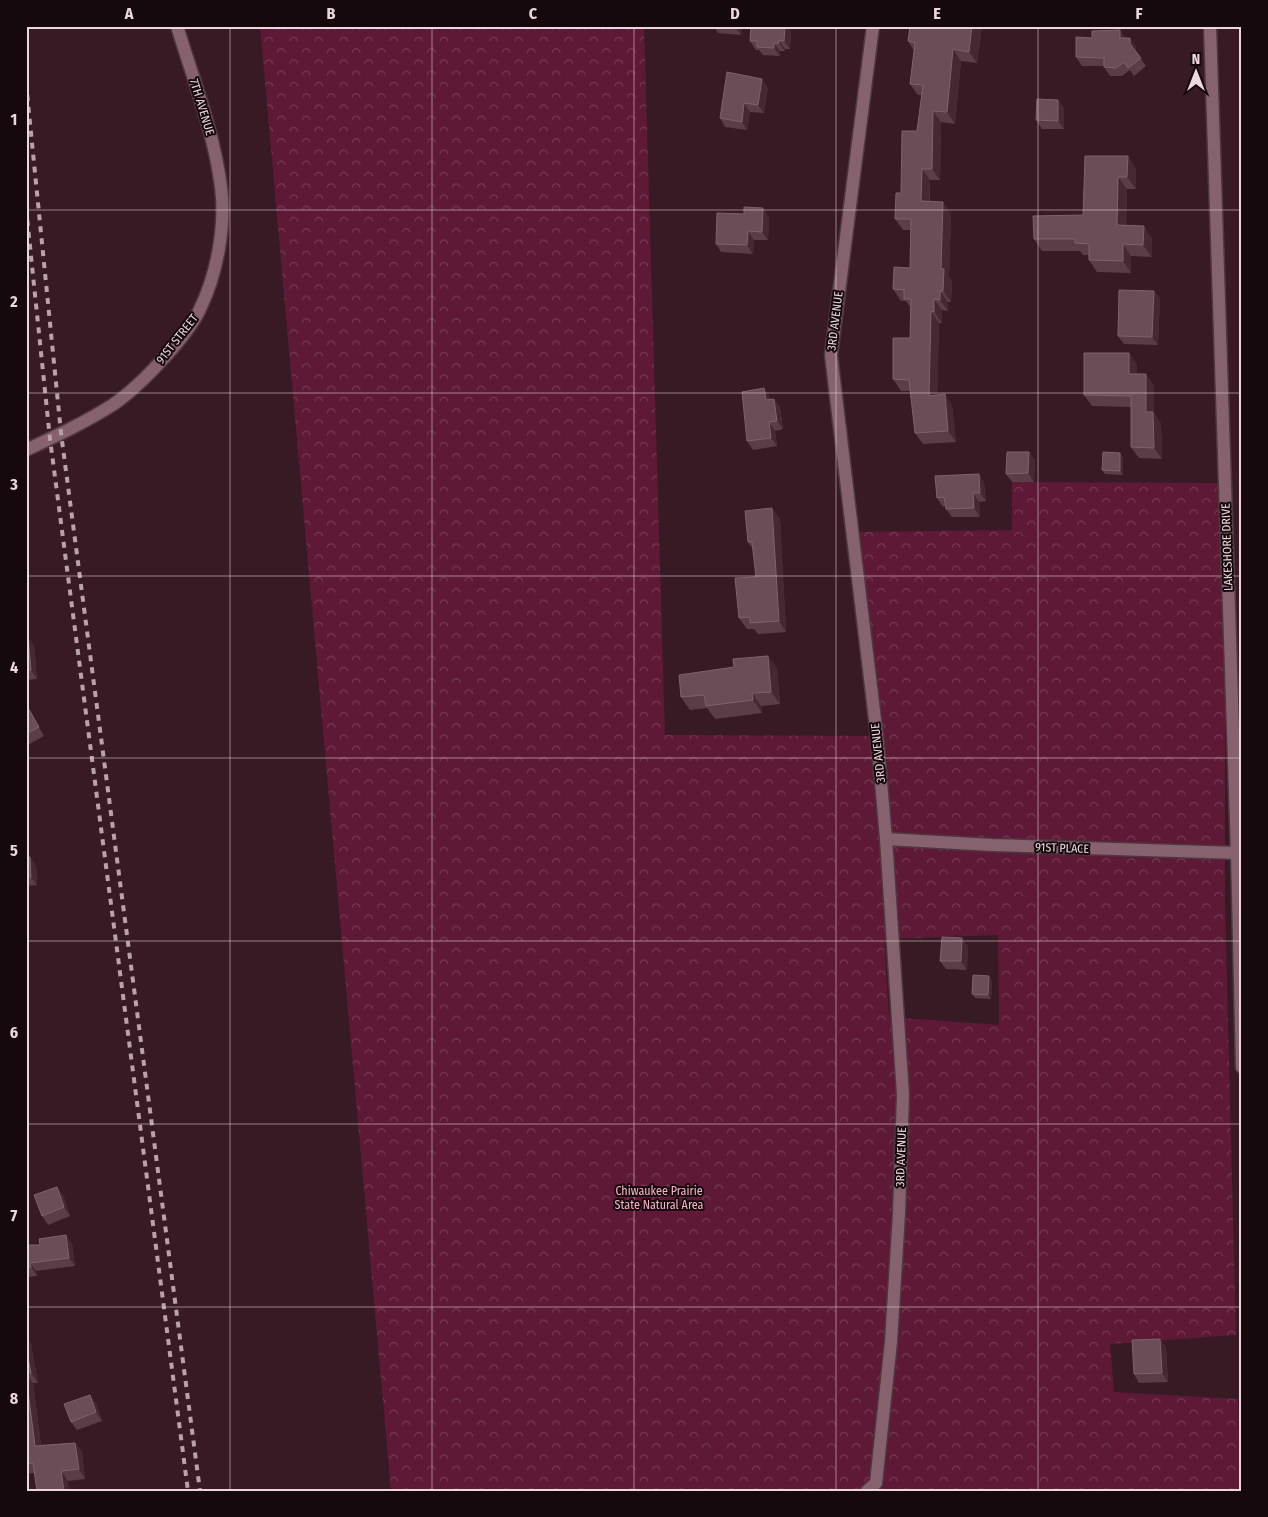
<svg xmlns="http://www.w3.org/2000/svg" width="1268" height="1517" viewBox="0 0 1268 1517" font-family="'Fira Sans Condensed',sans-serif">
	<defs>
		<pattern id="park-crowns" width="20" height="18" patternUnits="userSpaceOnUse" patternTransform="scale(1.25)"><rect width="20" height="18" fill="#5e1936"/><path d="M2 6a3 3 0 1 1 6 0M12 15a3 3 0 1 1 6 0" fill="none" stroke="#753a52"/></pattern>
	</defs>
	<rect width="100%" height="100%" fill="#371a24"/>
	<path fill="url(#park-crowns)" fill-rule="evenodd" d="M260,26H644L665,735L877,736L851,532L1012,530V482L1225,483V907L1236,1335L1110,1344L1114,1392L1238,1399L1240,1491H391ZM998,935L999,1025L889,1017L884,939Z"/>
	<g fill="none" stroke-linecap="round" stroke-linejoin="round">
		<defs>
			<g id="minor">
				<polyline points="1210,26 1237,853 1242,1067"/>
				<polyline points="886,839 992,845 1237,853"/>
				<polyline points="867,1491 876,1483 891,1342 899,1214 903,1095 886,839 877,736 831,355 873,26"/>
			</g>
			<path id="tertiary" d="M26,450C56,436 86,422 114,404C140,386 187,337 200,309C217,274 226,226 221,187C214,132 193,79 177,26"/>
		</defs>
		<use href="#minor" stroke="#4e373f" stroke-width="15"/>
		<use href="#tertiary" stroke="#4e373f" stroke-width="15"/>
		<use href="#minor" stroke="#85626d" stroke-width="12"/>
		<use href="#tertiary" stroke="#85626d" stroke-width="12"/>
		<g stroke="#b9a3a9" stroke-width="4" stroke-dasharray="6 6" stroke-linecap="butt">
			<polyline points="26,83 61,433 200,1491"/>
			<polyline points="26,208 50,439 188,1491"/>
		</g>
	</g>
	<g fill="#5a3d46">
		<polygon points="714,26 742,26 741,35 718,33"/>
		<polygon points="910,26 982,26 977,63 961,61 955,124 941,122 940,180 930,180 930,201 951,213 949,277 952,280 951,302 948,302 948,311 942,310 942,323 939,323 937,395 952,405 956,442 923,444 915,433 910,391 901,391 893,379 910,338 910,307 906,301 901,301 893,289 910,268 911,230 903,230 895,219 901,193 917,131 922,95 918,95 910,84 914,51 908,41"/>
		<polygon points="791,31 790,49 785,49 785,51 780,51 780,56 763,55 759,50 756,50 750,41"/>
		<polygon points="1126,38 1130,38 1136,47 1136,52 1146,66 1134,76 1130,70 1122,76 1110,76 1104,67 1104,66 1082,66 1076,57"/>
		<polygon points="768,87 764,113 750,112 747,130 725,127 720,118"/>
		<polygon points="1064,108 1064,129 1042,129 1036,120"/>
		<polygon points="1085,156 1136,168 1136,189 1127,189 1126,226 1152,238 1152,257 1131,256 1131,273 1097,272 1089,260 1089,255 1083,255 1080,251 1042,251 1034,239 1083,215"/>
		<polygon points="769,217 768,240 754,240 753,254 721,252 716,244"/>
		<polygon points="1154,291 1160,299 1158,345 1124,344 1118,336"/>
		<polygon points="1129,353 1137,365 1137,374 1154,385 1154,413 1161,424 1162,459 1139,458 1131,447 1131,407 1092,406 1084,395"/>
		<polygon points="770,397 771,400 774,399 780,408 783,429 775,431 777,446 753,450 747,441"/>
		<polygon points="1029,452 1035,461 1034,482 1012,482 1006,474"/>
		<polygon points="1123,457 1123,475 1105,474 1102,470"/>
		<polygon points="979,474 984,483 986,501 979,502 980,517 952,517 946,509 945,506 943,507 937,498"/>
		<polygon points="780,519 786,632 758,634 754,629 747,629 739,618 756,577 753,549 748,542"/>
		<polygon points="26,637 34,645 37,679 26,680"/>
		<polygon points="777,668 780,704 761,706 762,713 715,719 707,708 690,710 681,697"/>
		<polygon points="26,707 32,715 44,736 28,745 26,743"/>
		<polygon points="26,857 36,865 37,885 26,886"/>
		<polygon points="968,946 967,970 946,969 940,961"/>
		<polygon points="989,976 992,981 991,999 975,998 972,994"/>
		<polygon points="63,1195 70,1216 48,1225 42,1216"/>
		<polygon points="66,1235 72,1244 75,1266 36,1271 37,1276 26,1277 26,1245 40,1245"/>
		<polygon points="26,1338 31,1344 38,1383 33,1383 41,1445 75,1443 82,1452 85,1479 68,1481 34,1473 26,1474"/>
		<polygon points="1160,1339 1166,1348 1168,1382 1139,1383 1134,1374"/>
		<polygon points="96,1403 102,1421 77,1430 71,1422"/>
	</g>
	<g fill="#452832">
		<polygon points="735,26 742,26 741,35"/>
		<polygon points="785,26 787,26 791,31 790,49 784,41"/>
		<polygon points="972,26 982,26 977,63 969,52"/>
		<polygon points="1120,30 1126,38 1120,38"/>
		<polygon points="1130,38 1136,47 1136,53 1130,44"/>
		<polygon points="779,40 785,49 785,51 779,43"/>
		<polygon points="774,43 780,51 780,56 774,48"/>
		<polygon points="953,49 961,61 955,124 947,112"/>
		<polygon points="762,79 768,87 764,113 758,105"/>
		<polygon points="1058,100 1064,108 1064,129 1058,121"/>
		<polygon points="744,103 750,112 747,130 742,122"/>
		<polygon points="933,111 941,122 940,180 932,169"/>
		<polygon points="1128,156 1136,168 1136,189 1127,177"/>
		<polygon points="922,169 930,180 929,212 921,201"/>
		<polygon points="1118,177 1127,189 1125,237 1117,225"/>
		<polygon points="943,202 951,213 949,277 952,280 951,302 943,291 941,269"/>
		<polygon points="763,208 769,217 768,240 762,232"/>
		<polygon points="1144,226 1152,238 1152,257 1143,245"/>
		<polygon points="748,231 754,240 753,254 747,245"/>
		<polygon points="1123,244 1131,256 1131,273 1123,261"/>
		<polygon points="940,291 948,302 948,311 940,300"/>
		<polygon points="1154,291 1160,299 1158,345 1152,337"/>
		<polygon points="934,299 942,310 942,323 934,312"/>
		<polygon points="931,311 939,323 937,407 929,396"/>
		<polygon points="1129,353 1137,365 1137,386 1129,374"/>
		<polygon points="1146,374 1154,385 1154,413 1161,424 1162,459 1154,448 1146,412"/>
		<polygon points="764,388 770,397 772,409 766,400"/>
		<polygon points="945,394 952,405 956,442 948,431"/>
		<polygon points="774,399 780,408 783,429 777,421"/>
		<polygon points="769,422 775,431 777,446 771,438"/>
		<polygon points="1029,452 1035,461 1034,482 1028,473"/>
		<polygon points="1120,453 1123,457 1123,475 1120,471"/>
		<polygon points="979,474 984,483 986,501 980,493"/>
		<polygon points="973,493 979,502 980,517 974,508"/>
		<polygon points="772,508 780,519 786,632 779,621"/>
		<polygon points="28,637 34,645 37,679 31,670"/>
		<polygon points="768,656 777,668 780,704 771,692"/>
		<polygon points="752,693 761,706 762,713 753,700"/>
		<polygon points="30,857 36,865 37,885 31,877"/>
		<polygon points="962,938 968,946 967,970 961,961"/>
		<polygon points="989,976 992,981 991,999 988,995"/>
		<polygon points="57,1187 63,1195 70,1216 64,1207"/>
		<polygon points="66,1235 72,1244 75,1266 69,1258"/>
		<polygon points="30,1263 36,1271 37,1276 31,1267"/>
		<polygon points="26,1338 31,1344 38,1383 31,1373 26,1347"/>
		<polygon points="1160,1339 1166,1348 1168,1382 1162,1373"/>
		<polygon points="26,1374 33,1383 42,1455 35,1446"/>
		<polygon points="90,1395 96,1403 102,1421 96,1412"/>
		<polygon points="75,1443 82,1452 85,1479 79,1469"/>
		<polygon points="61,1471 68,1481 69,1491 64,1491"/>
	</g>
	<g fill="#6a4d56" stroke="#7e636b">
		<polygon points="751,26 785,26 784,41 779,40 779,43 774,43 774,48 757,47 757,41 750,41"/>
		<polygon points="910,26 972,26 969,52 953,49 947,112 933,111 932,169 922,169 921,201 943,202 941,269 944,269 943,291 940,291 940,300 934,299 934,312 931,311 929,396 945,394 948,431 915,433 909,380 893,379 893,338 910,338 911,299 904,299 904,290 893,289 894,267 910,268 911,219 895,219 896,193 901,193 902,131 917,131 923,85 910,84 915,43 908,41"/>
		<polygon points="1120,30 1120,38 1130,38 1130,44 1141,58 1128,68 1124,62 1116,68 1104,67 1104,58 1076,57 1076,37 1092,38 1092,31"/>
		<polygon points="727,72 762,79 758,105 744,103 742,122 720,118"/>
		<polygon points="1037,99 1058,100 1058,121 1036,120"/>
		<polygon points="1085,156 1128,156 1127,177 1118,177 1117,225 1144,226 1143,245 1123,244 1123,261 1089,260 1089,244 1075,243 1075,239 1034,239 1033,216 1083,215"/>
		<polygon points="744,207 763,208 762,232 748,231 747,245 716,244 717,213 744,214"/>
		<polygon points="1119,290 1154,291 1152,337 1118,336"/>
		<polygon points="1084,353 1129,353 1129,374 1146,374 1146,412 1153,412 1154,448 1131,447 1131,396 1084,395"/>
		<polygon points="764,388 766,400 774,399 777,421 769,422 771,438 747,441 742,392"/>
		<polygon points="1007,452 1029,452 1028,473 1006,474"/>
		<polygon points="1103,452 1120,453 1120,471 1102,470"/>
		<polygon points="979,474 980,493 973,493 974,508 946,509 944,497 937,498 935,476"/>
		<polygon points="772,508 779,621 750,623 750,617 739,618 735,578 756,577 752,542 748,542 745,511"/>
		<polygon points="26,637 28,637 31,670 26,671"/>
		<polygon points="768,656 771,692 752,693 753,700 706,706 704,695 681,697 679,675 734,667 733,659"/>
		<polygon points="27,706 39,727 26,734 26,707"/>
		<polygon points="26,857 30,857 31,877 26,877"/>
		<polygon points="942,937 962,938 961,961 940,961"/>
		<polygon points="973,975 989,976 988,995 972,994"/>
		<polygon points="57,1187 64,1207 42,1216 34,1195"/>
		<polygon points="66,1235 69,1258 30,1263 31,1267 26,1268 26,1245 40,1245 39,1239"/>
		<polygon points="1160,1339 1162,1373 1134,1374 1132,1340"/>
		<polygon points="26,1347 31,1373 26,1374"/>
		<polygon points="26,1375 35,1446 75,1443 79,1469 61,1471 64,1491 37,1491 33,1463 26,1464"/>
		<polygon points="90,1395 96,1412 71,1422 64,1404"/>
	</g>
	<path fill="none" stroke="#ebd7dc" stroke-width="1" stroke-opacity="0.55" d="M230,26V1491M432,26V1491M634,26V1491M836,26V1491M1038,26V1491M26,210H1242M26,393H1242M26,576H1242M26,758H1242M26,941H1242M26,1124H1242M26,1307H1242"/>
	<g text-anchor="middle" stroke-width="4" stroke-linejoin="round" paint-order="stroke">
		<g font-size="12" fill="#ebd7dc" stroke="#16090d">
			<text transform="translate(202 107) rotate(73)" y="4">7TH AVENUE</text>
			<text transform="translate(835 321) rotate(-83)" y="4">3RD AVENUE</text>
			<text transform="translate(177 339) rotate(-52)" y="4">91ST STREET</text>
			<text transform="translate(1227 547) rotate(-92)" y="4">LAKESHORE DRIVE</text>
			<text transform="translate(878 753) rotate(-96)" y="4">3RD AVENUE</text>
			<text transform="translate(1062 848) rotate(2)" y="4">91ST PLACE</text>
			<text transform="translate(901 1157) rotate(-88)" y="4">3RD AVENUE</text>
		</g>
		<g font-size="12" fill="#f7b2c8" stroke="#16090d">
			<text x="659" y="1195">Chiwaukee Prairie<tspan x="659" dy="14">State Natural Area</tspan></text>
		</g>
	</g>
	<rect width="1268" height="1517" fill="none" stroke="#16090d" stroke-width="55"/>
	<g transform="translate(1196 72)" stroke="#16090d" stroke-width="4" paint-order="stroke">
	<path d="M0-4L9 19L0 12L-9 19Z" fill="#ebd7dc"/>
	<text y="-8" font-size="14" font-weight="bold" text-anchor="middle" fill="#ebd7dc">N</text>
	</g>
	<rect x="28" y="28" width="1212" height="1462" fill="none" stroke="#ebd7dc" stroke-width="2"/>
	<g font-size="16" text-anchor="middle" font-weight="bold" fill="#ebd7dc">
		<text x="129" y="19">A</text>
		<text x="331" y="19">B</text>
		<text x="533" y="19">C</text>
		<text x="735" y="19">D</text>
		<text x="937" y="19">E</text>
		<text x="1139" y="19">F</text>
		<text x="14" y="125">1</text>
		<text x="14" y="307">2</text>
		<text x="14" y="490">3</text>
		<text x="14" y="673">4</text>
		<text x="14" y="856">5</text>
		<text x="14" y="1038">6</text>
		<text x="14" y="1221">7</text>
		<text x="14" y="1404">8</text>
	</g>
</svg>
